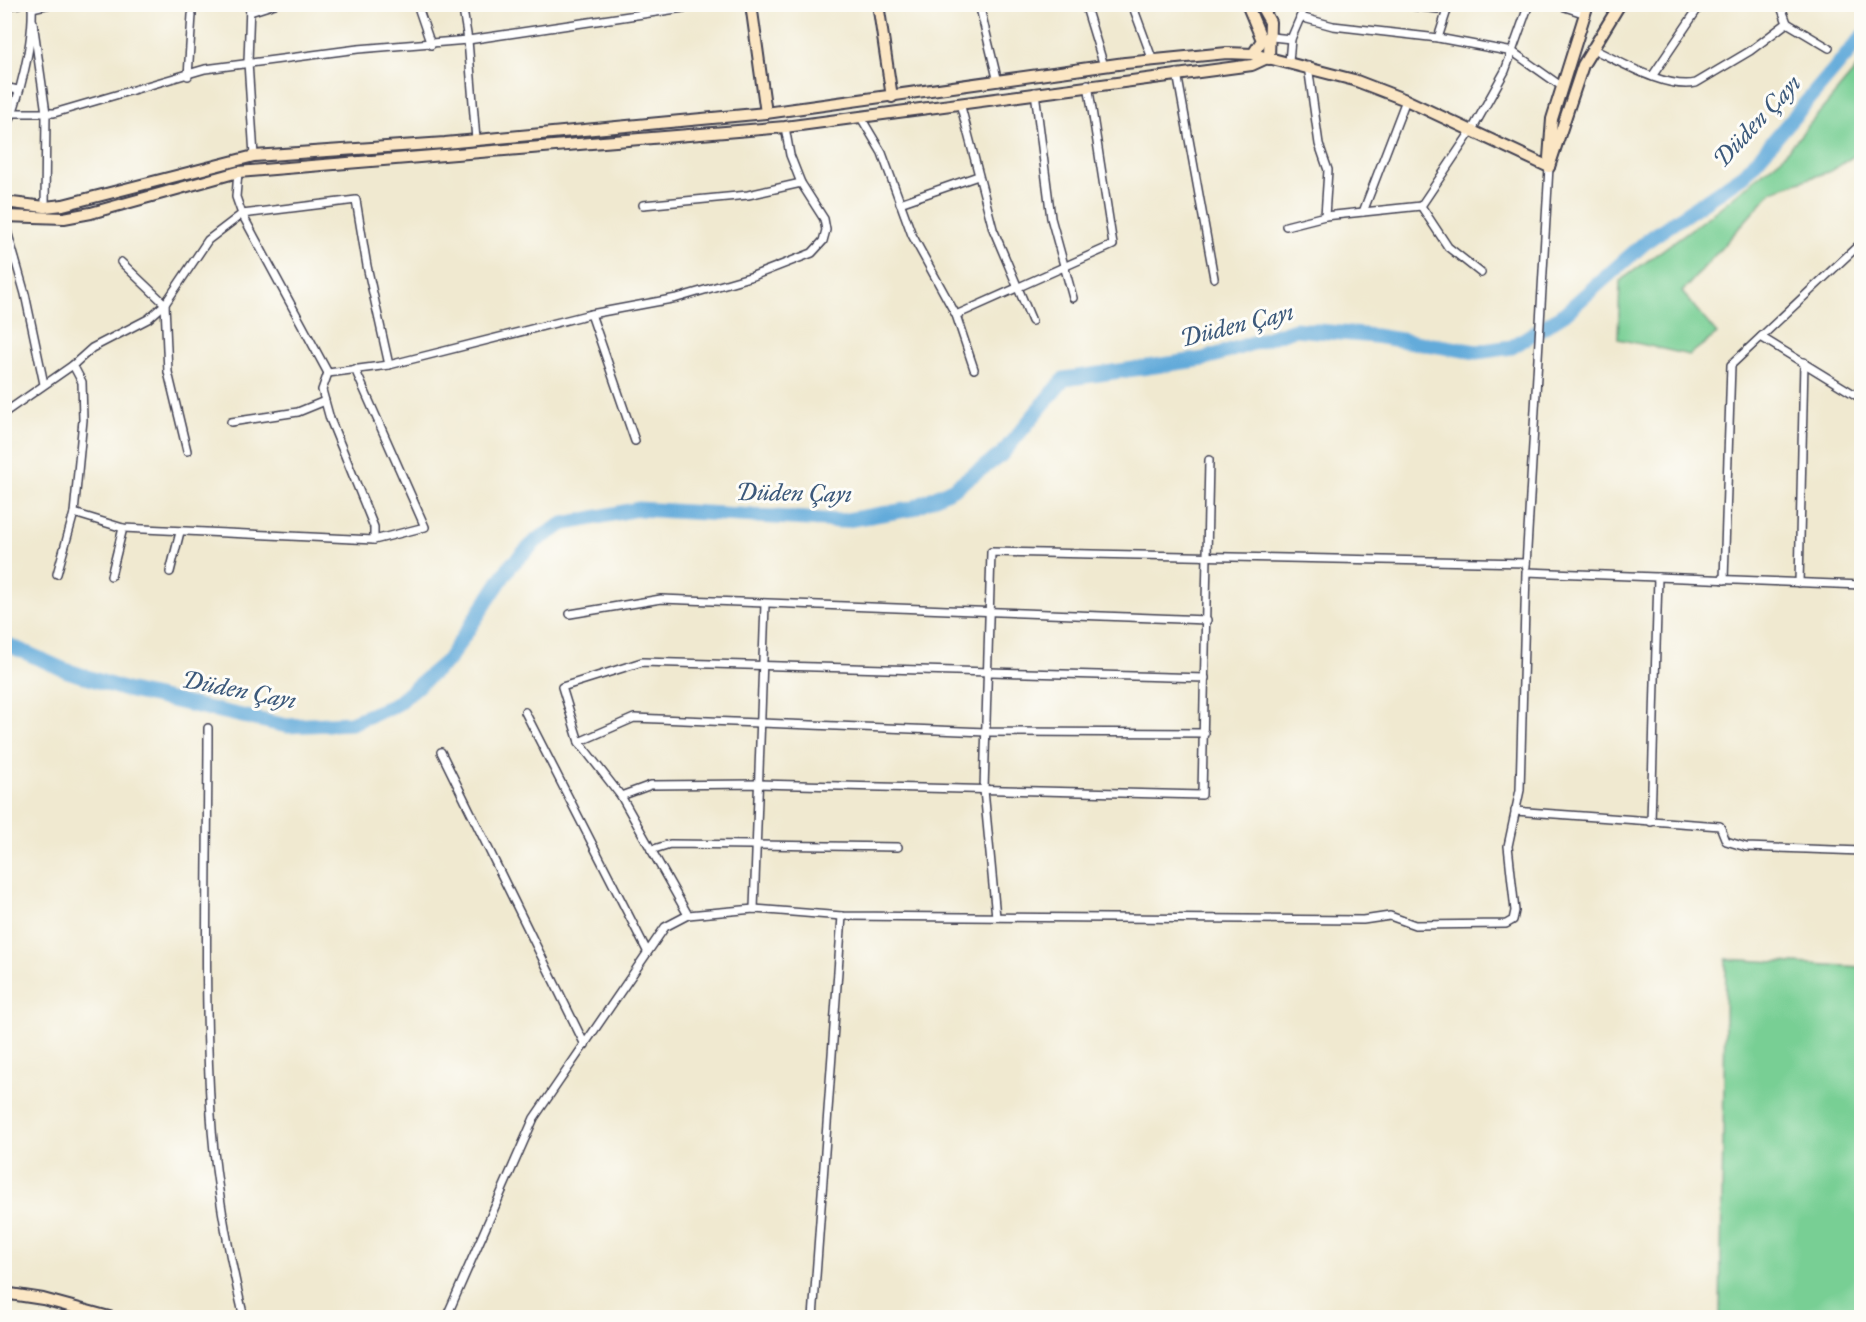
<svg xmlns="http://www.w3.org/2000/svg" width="1866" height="1322" viewBox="0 0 1866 1322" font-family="'IM FELL Great Primer',serif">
	<rect width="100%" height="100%" fill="#fdfcf7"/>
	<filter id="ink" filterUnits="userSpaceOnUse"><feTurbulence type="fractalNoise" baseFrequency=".0167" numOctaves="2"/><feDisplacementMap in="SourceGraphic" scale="12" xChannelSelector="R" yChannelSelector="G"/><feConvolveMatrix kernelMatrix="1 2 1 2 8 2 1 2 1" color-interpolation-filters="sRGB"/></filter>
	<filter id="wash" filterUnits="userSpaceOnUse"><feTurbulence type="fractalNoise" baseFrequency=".008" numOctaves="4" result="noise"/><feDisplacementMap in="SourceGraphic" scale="24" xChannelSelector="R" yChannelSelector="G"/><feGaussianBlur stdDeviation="1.35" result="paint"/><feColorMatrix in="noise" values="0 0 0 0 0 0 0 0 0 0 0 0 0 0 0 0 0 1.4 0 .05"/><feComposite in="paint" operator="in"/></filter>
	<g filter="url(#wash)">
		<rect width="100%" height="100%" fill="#f0e9d0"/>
		<g fill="#78cf94" stroke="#4d7868" stroke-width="1.5">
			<polygon points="1861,63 1861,151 1831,171 1772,191 1682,292 1717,334 1689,355 1618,339 1620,281 1717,210 1782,157"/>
			<polygon points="1726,959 1861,967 1861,1317 1720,1317"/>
		</g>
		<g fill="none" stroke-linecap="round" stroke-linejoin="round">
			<polyline stroke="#63abda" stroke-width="15" points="4,643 65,670 126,690 287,726 351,723 395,705 448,660 510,566 537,540 563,524 638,509 841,521 911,509 954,488 1001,455 1064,379 1204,359 1295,329 1375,336 1477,352 1512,347 1564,314 1648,240 1745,174 1862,37"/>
		</g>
	</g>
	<g filter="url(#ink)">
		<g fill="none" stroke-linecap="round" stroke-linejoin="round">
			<defs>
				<g id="street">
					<polyline points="250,4 248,62 254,156"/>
					<polyline points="417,4 431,45"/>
					<polyline points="462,4 468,40 476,140"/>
					<polyline points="979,4 998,82"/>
					<polyline points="1085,4 1104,66"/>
					<polyline points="1132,4 1153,61"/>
					<polyline points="1395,4 1447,10"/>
					<polyline points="1556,4 1586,14"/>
					<polyline points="4,6 19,4"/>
					<polyline points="32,8 50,4"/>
					<polyline points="250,12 275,4"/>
					<polyline points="1300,17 1333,26 1438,38 1513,52 1561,86"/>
					<polyline points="33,22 46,113 45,207"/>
					<polyline points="1787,23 1829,48"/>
					<polyline points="1272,37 1291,39"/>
					<polyline points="1438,38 1449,4"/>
					<path d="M1591,48C1619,61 1666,90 1696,83L1750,51L1787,23L1780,4"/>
					<polyline points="1289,62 1291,39 1306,4"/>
					<polyline points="1308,66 1319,144 1328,170 1325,216"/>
					<polyline points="1177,73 1214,278"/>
					<polyline points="1653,75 1701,4"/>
					<polyline points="188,76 192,15"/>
					<polyline points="4,87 18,90"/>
					<polyline points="1035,92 1051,218 1073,298"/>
					<polyline points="960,103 993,229 1032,321"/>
					<polyline points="4,113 54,113 205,69 358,49 468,40 710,4"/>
					<polyline points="860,116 882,153 912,235 956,315 974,369"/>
					<path d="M4,135C19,99 34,43 32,4"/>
					<polyline points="238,172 236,197 242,214 328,373 389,365 591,314 677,298 753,276 812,253 823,241 826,230 824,219 801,183 790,155 785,127"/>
					<polyline points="900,203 978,176"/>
					<polyline points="643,205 748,195 801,183"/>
					<polyline points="1363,212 1406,100"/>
					<polyline points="4,220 25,294 44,384"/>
					<polyline points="1286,226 1325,216 1421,206"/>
					<polyline points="4,261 15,260"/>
					<polyline points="121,262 165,304 168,372 187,451"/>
					<polyline points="1481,273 1448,247 1421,206 1472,130 1505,71 1529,4"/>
					<polyline points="591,314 635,441"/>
					<polyline points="956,315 1113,245 1088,84"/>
					<polyline points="1761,337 1862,399"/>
					<polyline points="73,365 82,382 83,420 74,513 123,528 374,540 425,527 355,369"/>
					<polyline points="328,373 322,390 330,419 374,527 374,540"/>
					<polyline points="4,413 73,365 92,348 148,319 165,304 208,240 242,214 356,200 367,266 389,365"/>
					<polyline points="231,422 298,412 325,401"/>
					<polyline points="1526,566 1549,167"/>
					<polyline points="170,572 180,532"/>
					<polyline points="57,574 74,513"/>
					<polyline points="111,576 123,528"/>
					<polyline points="1724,580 1731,365 1862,242"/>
					<polyline points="1799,583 1804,362"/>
					<polyline points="570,614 661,599 1207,620"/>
					<polyline points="525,712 647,951"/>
					<path d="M208,728C208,857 203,987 211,1115C215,1183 228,1251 244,1318"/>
					<polyline points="579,742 634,718 986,732 1205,733"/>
					<polyline points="441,752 585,1045"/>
					<polyline points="621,796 651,785 758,784 1202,795 1209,460"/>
					<polyline points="1515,811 1720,826 1726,841 1746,847 1862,851"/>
					<polyline points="1651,822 1658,577"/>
					<polyline points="651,850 670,844 898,847"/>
					<polyline points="754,909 765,604"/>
					<polyline points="688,915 621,796 579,742 562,687 642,662 1205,678"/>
					<polyline points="996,917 984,790 991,552 1526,563"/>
					<polyline points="446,1318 534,1118 665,927 688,915 754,909 842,916 1363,920 1390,916 1415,925 1506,924 1513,920 1515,911 1508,846 1520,790 1526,572 1862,585"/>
					<polyline points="813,1318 842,916"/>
				</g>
				<g id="secondary">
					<polyline points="751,4 766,113"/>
					<polyline points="878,4 892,97"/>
					<polyline points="1247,4 1262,40 1253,54"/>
					<polyline points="1260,4 1270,22 1269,59"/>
					<polyline points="1549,158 1552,119 1588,4"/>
					<polyline points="1549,167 1583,65 1620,4"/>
					<polyline points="4,202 45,207 63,205 254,156 445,143 766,113 1125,63 1227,53 1253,54 1354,80 1406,100 1549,167"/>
					<polyline points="4,216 64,218 91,213 238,172 785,127 1252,65 1265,59"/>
					<polyline points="4,1293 43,1299 113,1318"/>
				</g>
			</defs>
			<use href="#street" stroke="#414051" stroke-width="10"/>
			<use href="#secondary" stroke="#414051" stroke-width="14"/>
			<use href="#street" stroke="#fff" stroke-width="7"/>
			<use href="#secondary" stroke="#fbe6c4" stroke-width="10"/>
		</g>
	</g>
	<g text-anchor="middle" stroke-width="6" stroke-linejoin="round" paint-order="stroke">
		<g font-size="24" font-style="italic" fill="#3c597b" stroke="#fdfcf7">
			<text transform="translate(1757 121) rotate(-47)" y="8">Düden Çayı</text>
			<text transform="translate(1237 325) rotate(-14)" y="8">Düden Çayı</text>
			<text transform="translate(794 493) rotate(1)" y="8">Düden Çayı</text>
			<text transform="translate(239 690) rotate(11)" y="8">Düden Çayı</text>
		</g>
	</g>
	<rect width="1866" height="1322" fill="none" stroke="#fdfcf7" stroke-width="24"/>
</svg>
